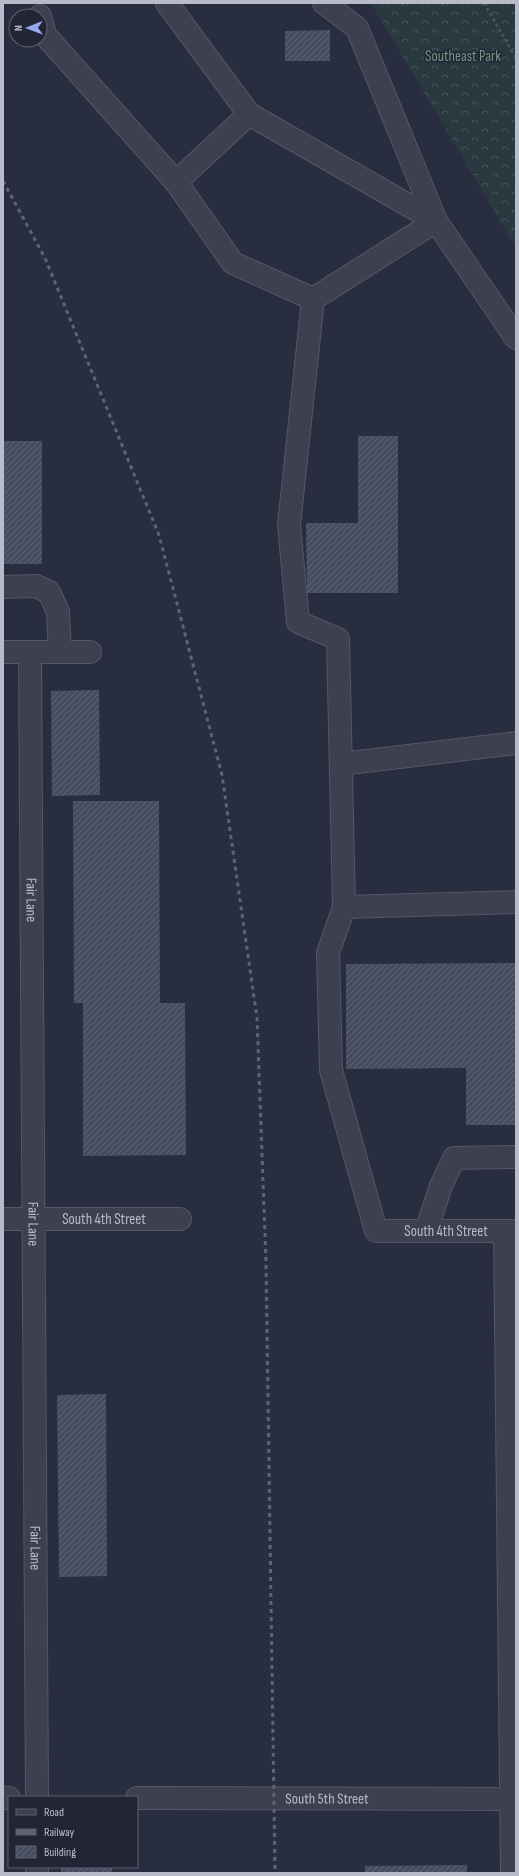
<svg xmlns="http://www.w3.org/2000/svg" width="519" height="1876" viewBox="0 0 519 1876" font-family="'Sofia Sans Condensed',sans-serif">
	<defs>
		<pattern id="forest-crowns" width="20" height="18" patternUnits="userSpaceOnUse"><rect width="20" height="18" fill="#2a3940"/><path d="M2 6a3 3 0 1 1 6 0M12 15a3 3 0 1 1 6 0" fill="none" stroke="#47545a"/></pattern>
		<pattern id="building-hatch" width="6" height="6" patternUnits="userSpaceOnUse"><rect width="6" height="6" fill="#474d60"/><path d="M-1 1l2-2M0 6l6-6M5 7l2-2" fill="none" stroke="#5f6575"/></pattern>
	</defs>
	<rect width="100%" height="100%" fill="#282d3f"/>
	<polygon fill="url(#forest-crowns)" points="371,3 516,3 516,248"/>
	<g fill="url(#building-hatch)">
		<polygon points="330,30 330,61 285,61 285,31"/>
		<polygon points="358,436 398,436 398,593 307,593 306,523 358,523"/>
		<rect x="3" y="441" width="39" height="123"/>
		<polygon points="99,690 100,795 52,796 51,691"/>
		<polygon points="73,801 159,801 160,1003 185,1003 186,1155 83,1156 83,1003 74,1003"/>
		<polygon points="516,963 516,1125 466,1125 466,1068 346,1069 346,964"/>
		<polygon points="106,1394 107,1576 59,1577 57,1395"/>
		<polygon points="467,1865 467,1873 365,1873 365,1866"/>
		<rect x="61" y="1867" width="51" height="6"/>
	</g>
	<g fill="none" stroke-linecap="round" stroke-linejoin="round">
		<defs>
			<g id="minor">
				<polyline points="167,3 249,114 436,221 516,338"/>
				<polyline points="40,16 45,35 176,182"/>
				<polyline points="249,114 176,182 233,263 313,299 289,525 298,622 338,639 344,907 516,902"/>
				<polyline points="313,299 436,221 357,28 324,3"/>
				<polyline points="3,587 36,586 49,592 58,612 60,652"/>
				<polyline points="3,652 90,652"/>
				<path id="s1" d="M30,652L37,1797"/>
				<polyline points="341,764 516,743"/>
				<path id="s2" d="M344,907L328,953L331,1070L376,1231H516"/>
				<path id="s3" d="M3,1219H180"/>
				<polyline points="426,1231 441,1186 454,1158 516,1157"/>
				<polyline points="505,1231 512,1873"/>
				<polyline points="3,1798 9,1798"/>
				<path id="s4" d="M137,1798L516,1799"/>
				<polyline points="37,1867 37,1873"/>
			</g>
		</defs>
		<use href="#minor" stroke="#545866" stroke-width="24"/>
		<polyline stroke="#48565d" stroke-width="2.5" stroke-dasharray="3 3" stroke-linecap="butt" points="484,3 516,58"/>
		<use href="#minor" stroke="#3c404f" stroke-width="22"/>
		<polyline stroke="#5e6375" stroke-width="3" stroke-dasharray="4 4" stroke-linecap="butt" points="3,181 45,258 159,535 222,775 257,1018 266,1262 275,1873"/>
	</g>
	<g text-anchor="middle" stroke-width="3" stroke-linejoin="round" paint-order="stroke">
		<g font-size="15" fill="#729882" stroke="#212534">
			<text x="463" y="61">Southeast Park</text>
		</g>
		<g font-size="15" fill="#b8bcc9" stroke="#212534">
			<text dy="5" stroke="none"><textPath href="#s1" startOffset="248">Fair Lane</textPath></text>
			<text dy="5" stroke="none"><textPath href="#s3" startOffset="101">South 4th Street</textPath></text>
			<text dy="5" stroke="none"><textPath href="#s1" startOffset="572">Fair Lane</textPath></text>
			<text dy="5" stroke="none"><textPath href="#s2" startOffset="403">South 4th Street</textPath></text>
			<text dy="5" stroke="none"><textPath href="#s1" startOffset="896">Fair Lane</textPath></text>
			<text dy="5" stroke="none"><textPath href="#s4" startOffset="190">South 5th Street</textPath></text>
		</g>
	</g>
	<rect width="519" height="1876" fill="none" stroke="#b8bcc9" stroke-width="8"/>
	<rect x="8" y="1796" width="130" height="72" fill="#212534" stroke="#5d6170"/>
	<rect x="16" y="1809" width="20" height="6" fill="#3c404f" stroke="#5d6170"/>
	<text x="44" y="1816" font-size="12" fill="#b8bcc9">Road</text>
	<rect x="16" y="1829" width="20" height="6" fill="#5e6375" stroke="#5d6170"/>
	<text x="44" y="1836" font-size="12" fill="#b8bcc9">Railway</text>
	<rect x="16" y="1846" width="20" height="12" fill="url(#building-hatch)" stroke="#5d6170"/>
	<text x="44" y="1856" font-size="12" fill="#b8bcc9">Building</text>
	<g transform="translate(28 28) rotate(269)"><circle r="19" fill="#212534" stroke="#5d6170"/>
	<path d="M0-3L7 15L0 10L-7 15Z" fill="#97a8f0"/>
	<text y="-6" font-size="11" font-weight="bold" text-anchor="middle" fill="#b8bcc9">N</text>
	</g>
</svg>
